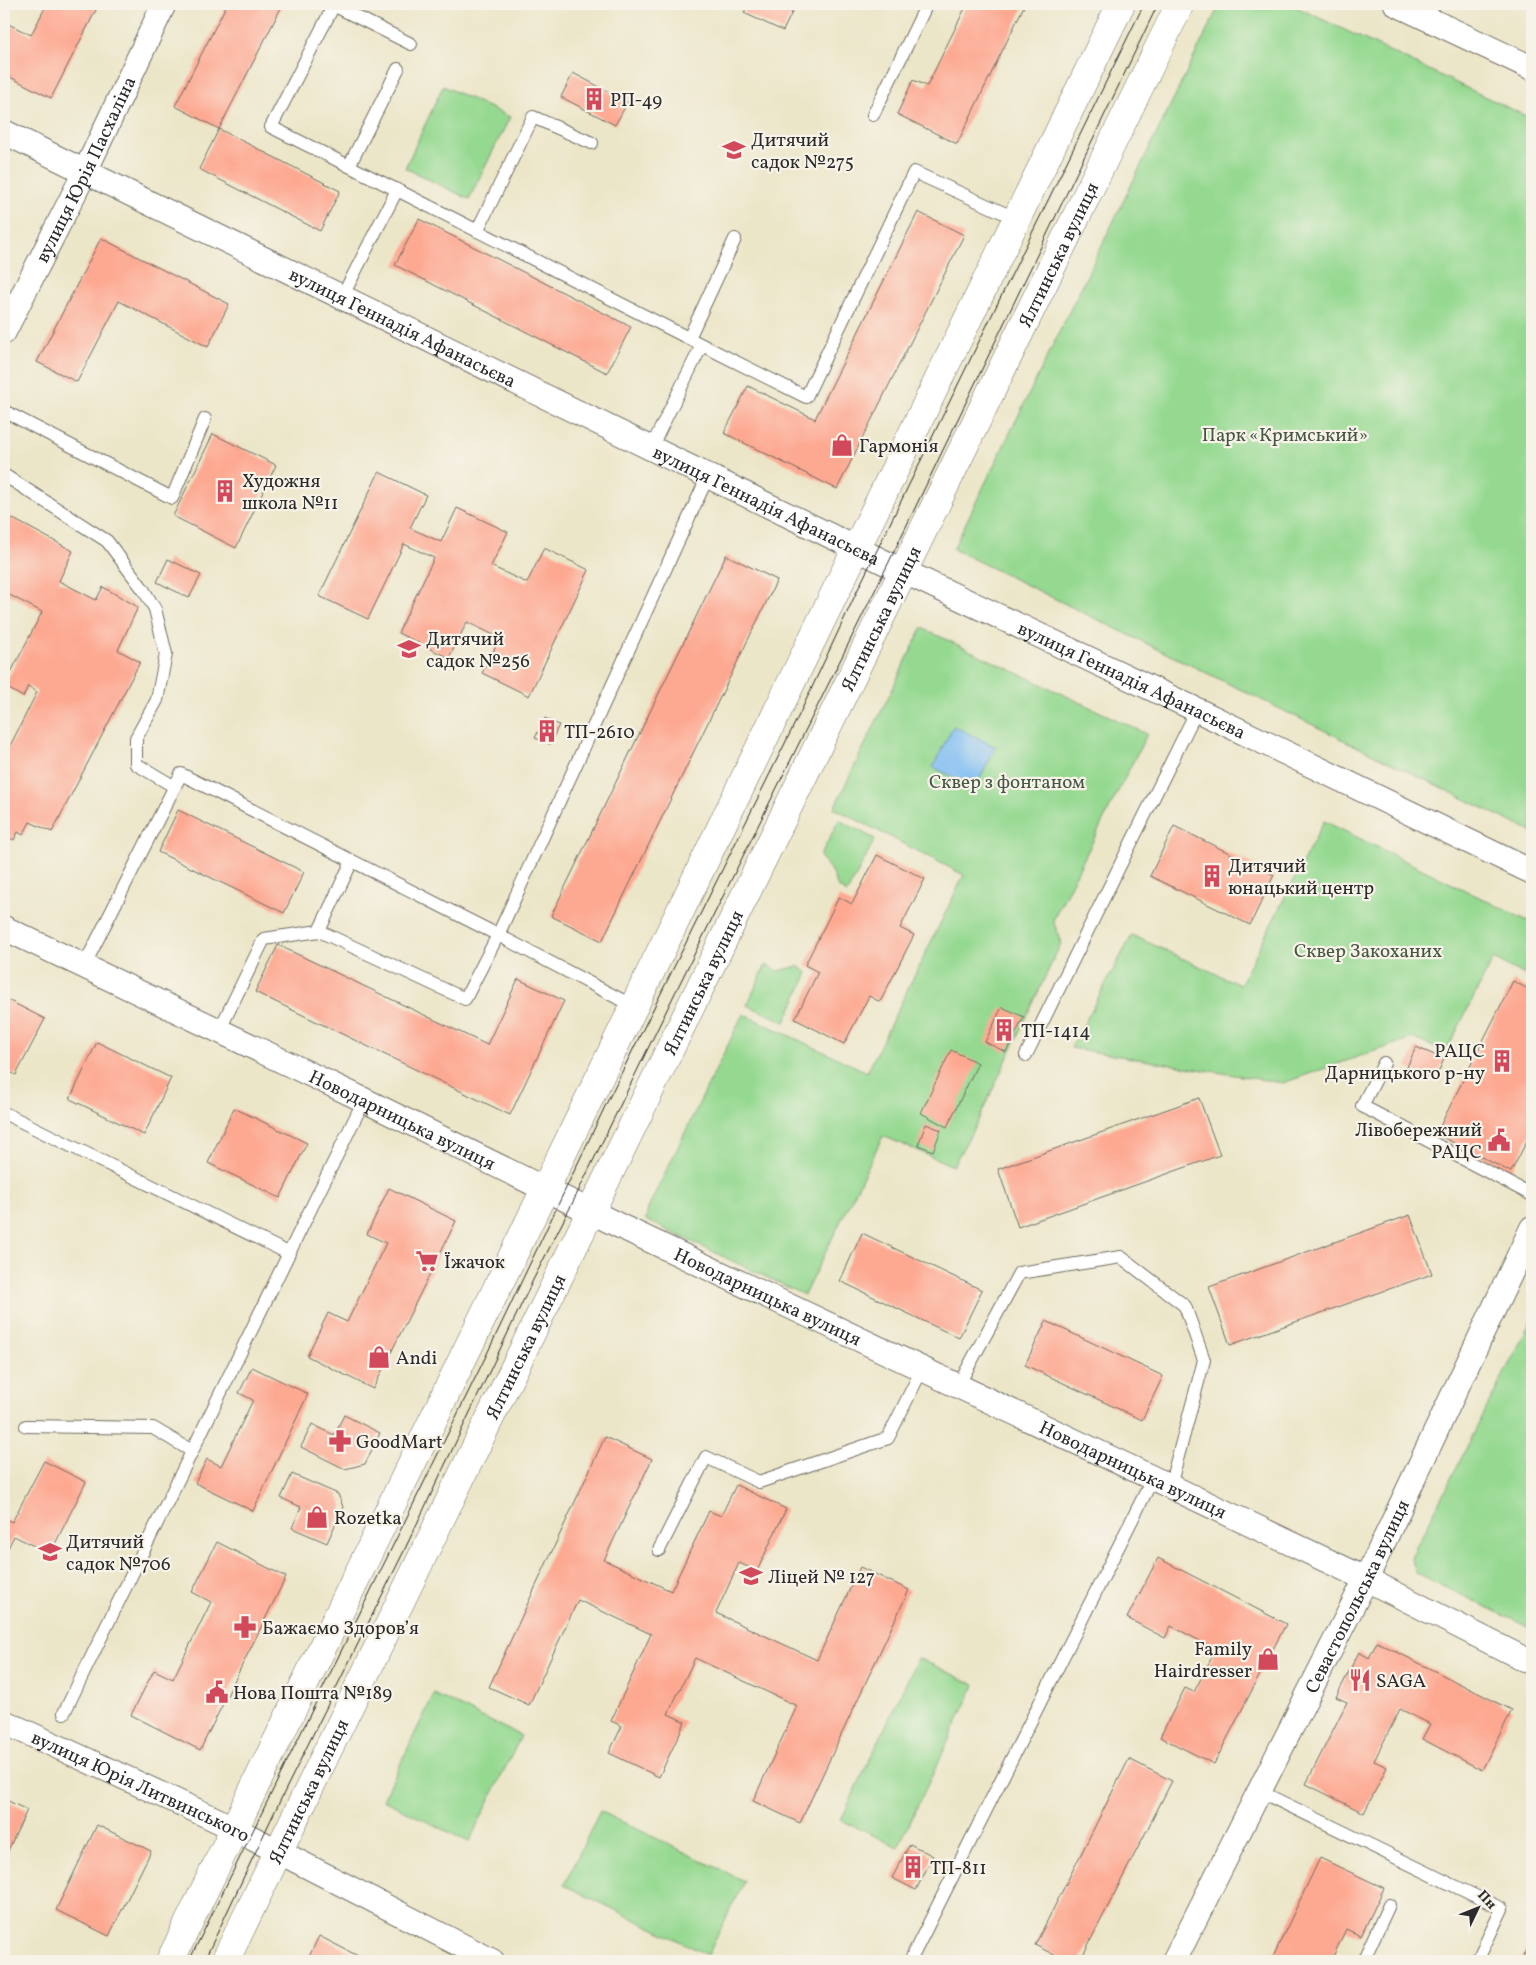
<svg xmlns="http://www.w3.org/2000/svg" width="1536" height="1965" viewBox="0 0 1536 1965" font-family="Vollkorn,serif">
	<rect width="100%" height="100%" fill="#f7f3e8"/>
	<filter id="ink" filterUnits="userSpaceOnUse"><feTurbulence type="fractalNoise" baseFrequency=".02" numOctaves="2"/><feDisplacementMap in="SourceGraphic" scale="10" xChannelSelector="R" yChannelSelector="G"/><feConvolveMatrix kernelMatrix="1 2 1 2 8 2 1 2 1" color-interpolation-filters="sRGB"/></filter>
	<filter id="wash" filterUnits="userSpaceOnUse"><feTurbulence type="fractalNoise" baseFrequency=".0096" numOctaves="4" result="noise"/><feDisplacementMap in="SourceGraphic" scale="20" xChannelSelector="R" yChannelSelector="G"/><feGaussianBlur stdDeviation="1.12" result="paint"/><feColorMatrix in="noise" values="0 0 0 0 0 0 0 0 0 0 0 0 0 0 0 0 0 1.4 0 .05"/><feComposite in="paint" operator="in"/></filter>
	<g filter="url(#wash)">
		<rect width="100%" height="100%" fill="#ece6c9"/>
		<g fill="#95d991" stroke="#60825e">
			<polygon points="1220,4 1290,4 1532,119 1532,832 953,549"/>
			<polygon points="443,86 510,117 469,199 405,168"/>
			<polygon points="922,628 1147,734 1053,920 1061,943 979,1119 953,1166 883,1136 804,1295 646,1220 648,1208 743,1014 867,1072 964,875 834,808"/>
			<polygon points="839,820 875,839 847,893 838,887 830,869 820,856"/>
			<polygon points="1324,821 1532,923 1532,954 1523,974 1493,959 1446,1052 1412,1038 1283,1083 1071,1048 1132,935 1240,985"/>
			<polygon points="766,965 779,971 798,966 808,973 785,1022 747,1005"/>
			<polygon points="1532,1319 1532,1629 1416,1573 1411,1557"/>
			<polygon points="918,1658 975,1685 898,1847 841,1820"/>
			<polygon points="434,1694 521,1736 469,1842 383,1800"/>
			<polygon points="600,1811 744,1881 708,1955 564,1885"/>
		</g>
		<polygon fill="#80bef3" stroke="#56748f" points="953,726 996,747 975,788 933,767"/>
		<g id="blocks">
			<g fill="#fda992">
				<polygon points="47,4 99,4 51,98 4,74 4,22 31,35"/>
				<polygon points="227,4 283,4 219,129 340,191 320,231 199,169 219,129 175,106"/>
				<polygon points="748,4 796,4 783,31 744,13"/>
				<polygon points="967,4 1025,4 957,144 897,114 913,80 927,86"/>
				<polygon points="573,73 628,102 615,125 561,97"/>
				<polygon points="918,212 964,235 837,489 724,433 748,386 815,419"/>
				<polygon points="419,219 631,327 607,373 395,265"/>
				<polygon points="101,238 229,304 208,347 119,301 77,382 37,362"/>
				<polygon points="213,434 276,465 236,548 173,516"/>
				<polygon points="379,472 426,495 410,528 441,542 457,508 508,532 491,566 527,583 544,548 589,570 529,696 482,673 500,638 467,622 449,658 398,633 434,558 404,544 368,619 319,596"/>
				<polygon points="4,514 73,551 59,581 96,600 103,587 138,607 118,650 140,662 52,832 30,822 23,835 18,832 14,840 4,835 4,745 9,748 37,692 28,686 23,697 4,686 42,612 4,592"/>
				<polygon points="726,555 777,580 602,941 551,916"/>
				<polygon points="168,559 201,575 189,598 157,582"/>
				<polygon points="545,718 559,725 550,744 535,738"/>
				<polygon points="178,810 304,872 284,913 158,852"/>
				<polygon points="1174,826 1274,875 1250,925 1150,876"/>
				<polygon points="877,855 925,879 900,928 914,935 880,1002 869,996 844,1044 795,1019 818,972 805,965 839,897 852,904"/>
				<polygon points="278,945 487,1045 518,979 564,1001 510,1115 255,992"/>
				<polygon points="1513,981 1532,991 1532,1131 1511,1172 1436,1134"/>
				<polygon points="4,998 45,1019 16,1075 4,1069"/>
				<polygon points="1002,1007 1024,1017 1006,1052 985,1042"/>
				<polygon points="97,1042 171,1078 144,1135 70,1099"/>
				<polygon points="1416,1047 1444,1059 1435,1080 1407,1067"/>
				<polygon points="951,1050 978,1063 947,1127 921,1113"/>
				<polygon points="1199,1098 1220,1155 1018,1227 998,1169"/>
				<polygon points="234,1108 307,1143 280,1198 208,1163"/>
				<polygon points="926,1124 941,1130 933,1151 918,1145"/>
				<polygon points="389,1188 456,1221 373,1389 307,1356 328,1313 347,1322 386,1243 367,1234"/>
				<polygon points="1410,1215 1432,1274 1230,1345 1209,1287"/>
				<polygon points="862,1233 982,1290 959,1338 840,1281"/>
				<polygon points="1046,1321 1163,1376 1142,1420 1025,1365"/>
				<polygon points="252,1367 308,1394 253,1511 195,1483 207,1459 221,1466 253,1400 239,1393"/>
				<polygon points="344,1415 380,1433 365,1464 345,1469 301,1447 312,1424 334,1435"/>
				<polygon points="605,1437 652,1459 604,1560 671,1591 709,1511 721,1516 736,1485 786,1509 757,1571 739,1563 716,1613 817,1660 860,1567 909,1590 800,1823 753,1801 797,1706 695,1658 668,1714 685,1722 659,1777 609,1753 622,1726 611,1721 651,1634 578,1600 529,1705 489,1687"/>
				<polygon points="44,1461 86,1482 50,1554 14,1536 4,1556 4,1518 12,1522"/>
				<polygon points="292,1474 338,1494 343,1507 327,1543 292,1528 301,1507 281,1498"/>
				<polygon points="217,1542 286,1577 200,1750 131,1715 154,1670 173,1679 211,1602 192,1592"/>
				<polygon points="1158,1558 1286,1624 1214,1764 1160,1737 1185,1688 1194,1692 1216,1649 1171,1626 1165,1638 1127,1618"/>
				<polygon points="1377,1642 1512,1710 1482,1770 1422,1739 1430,1724 1400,1709 1374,1761 1387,1767 1364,1813 1306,1784 1347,1702 1336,1697 1359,1652 1369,1658"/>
				<polygon points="1129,1759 1172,1781 1080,1961 1066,1961 1035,1945"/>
				<polygon points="4,1799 27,1810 4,1859"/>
				<polygon points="97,1825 151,1851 109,1936 56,1910"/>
				<polygon points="910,1844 933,1856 916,1890 892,1878"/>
				<polygon points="1320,1858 1384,1888 1361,1936 1346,1929 1331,1961 1271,1961"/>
				<polygon points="319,1936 364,1959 370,1961 307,1961"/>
				<polygon points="1530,1942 1532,1943 1532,1961 1521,1961"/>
			</g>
		</g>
	</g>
	<g filter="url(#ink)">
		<use href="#blocks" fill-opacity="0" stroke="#6f6c62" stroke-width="1"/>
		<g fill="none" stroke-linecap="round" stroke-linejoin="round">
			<defs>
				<g id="service">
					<polyline points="331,4 411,44"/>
					<polyline points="334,5 271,127 397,190 342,297"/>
					<polyline points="873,115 927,4"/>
					<polyline points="349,166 398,69"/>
					<polyline points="397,190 702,345 651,448"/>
					<polyline points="477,231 533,117 592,143"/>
					<polyline points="689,338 735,239"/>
					<polyline points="702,345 806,397 914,172 1017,219"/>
					<polyline points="4,411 172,498 205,419"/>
					<polyline points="4,475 107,541 143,589 155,609 166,654 157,700 136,738 136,764 175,787"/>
					<polyline points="319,931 352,861"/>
					<polyline points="84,966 181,774 498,935 635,1007"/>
					<polyline points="219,1031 264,939 319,931 465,999 498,935 708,476"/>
					<polyline points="1026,1055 1197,710"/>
					<polyline points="1384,1063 1362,1106 1532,1195"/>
					<polyline points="4,1113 288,1253"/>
					<polyline points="958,1386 1019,1273 1121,1257 1185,1306 1204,1360 1170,1486"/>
					<polyline points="26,1426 153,1428 192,1451"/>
					<polyline points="659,1550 706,1457 759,1482 888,1438 922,1369"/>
					<polyline points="64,1713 364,1100"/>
					<polyline points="1259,1791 1502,1909 1477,1961"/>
					<polyline points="910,1961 1153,1478"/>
					<polyline points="1363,1961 1389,1905"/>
				</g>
				<g id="minor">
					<polyline points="1396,4 1532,68"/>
					<path id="s1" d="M4,132L888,564L1197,710L1532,872"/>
					<path id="s2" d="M4,332L85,172L164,4"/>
					<path id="s3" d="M4,928L364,1100L622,1227L1366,1579L1532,1663"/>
					<path id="s4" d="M4,1722L219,1821L492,1961"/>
					<path id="s5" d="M1174,1961L1366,1579L1532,1228"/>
				</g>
				<g id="tertiary">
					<polyline points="170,1961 1121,4"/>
					<path id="s6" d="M225,1961L1180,4"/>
				</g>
			</defs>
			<use href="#service" stroke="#6f6c62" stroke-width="14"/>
			<use href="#minor" stroke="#6f6c62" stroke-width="26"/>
			<use href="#tertiary" stroke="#6f6c62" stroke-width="29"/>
			<use href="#service" stroke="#fff" stroke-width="12"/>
			<use href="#minor" stroke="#fff" stroke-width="24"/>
			<use href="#tertiary" stroke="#fff" stroke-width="28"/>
			<g stroke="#2b2b2b" stroke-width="1">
				<polyline points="189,1961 484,1360 609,1098 800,713 859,587 1144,4"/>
				<polyline points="204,1961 274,1813 403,1553 533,1280 573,1202 675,993 888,564 1158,4"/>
			</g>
		</g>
	</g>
	<defs>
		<symbol id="building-bare" viewBox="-9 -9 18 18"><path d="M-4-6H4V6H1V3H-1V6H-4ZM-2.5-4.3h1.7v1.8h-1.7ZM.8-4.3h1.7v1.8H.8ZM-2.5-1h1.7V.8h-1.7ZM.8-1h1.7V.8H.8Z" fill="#d1495b" stroke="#f7f3e8" stroke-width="2.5" paint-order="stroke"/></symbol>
		<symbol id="school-bare" viewBox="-9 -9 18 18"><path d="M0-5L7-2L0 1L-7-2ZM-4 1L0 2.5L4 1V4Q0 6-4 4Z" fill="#d1495b" stroke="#f7f3e8" stroke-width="2.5" paint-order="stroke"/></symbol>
		<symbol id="shop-bare" viewBox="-9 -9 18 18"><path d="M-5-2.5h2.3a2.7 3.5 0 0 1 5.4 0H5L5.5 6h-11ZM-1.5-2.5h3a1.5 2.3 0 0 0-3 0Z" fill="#d1495b" stroke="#f7f3e8" stroke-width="2.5" paint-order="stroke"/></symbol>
		<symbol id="civic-bare" viewBox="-9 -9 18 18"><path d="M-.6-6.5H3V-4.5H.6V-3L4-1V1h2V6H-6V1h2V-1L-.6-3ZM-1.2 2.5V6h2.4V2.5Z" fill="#d1495b" stroke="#f7f3e8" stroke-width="2.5" paint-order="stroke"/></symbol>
		<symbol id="supermarket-bare" viewBox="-9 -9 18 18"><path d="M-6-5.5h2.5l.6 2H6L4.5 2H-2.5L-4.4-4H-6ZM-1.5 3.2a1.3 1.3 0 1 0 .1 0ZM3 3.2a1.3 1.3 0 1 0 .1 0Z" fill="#d1495b" stroke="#f7f3e8" stroke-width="2.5" paint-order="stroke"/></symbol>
		<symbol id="pharmacy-bare" viewBox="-9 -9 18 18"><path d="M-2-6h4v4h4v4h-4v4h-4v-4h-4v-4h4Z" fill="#d1495b" stroke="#f7f3e8" stroke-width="2.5" paint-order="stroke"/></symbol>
		<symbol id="restaurant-bare" viewBox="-9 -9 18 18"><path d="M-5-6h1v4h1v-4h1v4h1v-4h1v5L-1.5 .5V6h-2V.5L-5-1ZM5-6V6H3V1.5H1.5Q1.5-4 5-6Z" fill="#d1495b" stroke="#f7f3e8" stroke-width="2.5" paint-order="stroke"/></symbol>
	</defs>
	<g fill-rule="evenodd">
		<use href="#building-bare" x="578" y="83" width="32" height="32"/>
		<use href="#school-bare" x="718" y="134" width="32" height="32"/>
		<use href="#shop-bare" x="826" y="429" width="32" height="32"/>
		<use href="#building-bare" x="209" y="475" width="32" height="32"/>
		<use href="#school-bare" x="393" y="633" width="32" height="32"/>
		<use href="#building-bare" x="531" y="715" width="32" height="32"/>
		<use href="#building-bare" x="1196" y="860" width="32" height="32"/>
		<use href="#building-bare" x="988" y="1014" width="32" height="32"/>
		<use href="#building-bare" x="1486" y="1045" width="32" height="32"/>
		<use href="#civic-bare" x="1483" y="1124" width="32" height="32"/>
		<use href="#supermarket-bare" x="411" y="1245" width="32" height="32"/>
		<use href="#shop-bare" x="363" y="1341" width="32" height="32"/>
		<use href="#pharmacy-bare" x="324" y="1425" width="32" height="32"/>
		<use href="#shop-bare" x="301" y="1501" width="32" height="32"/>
		<use href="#school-bare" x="34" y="1536" width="32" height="32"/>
		<use href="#school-bare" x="735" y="1560" width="32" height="32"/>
		<use href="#pharmacy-bare" x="229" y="1611" width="32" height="32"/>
		<use href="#shop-bare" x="1252" y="1643" width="32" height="32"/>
		<use href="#restaurant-bare" x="1344" y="1664" width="32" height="32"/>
		<use href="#civic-bare" x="201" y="1676" width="32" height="32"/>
		<use href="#building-bare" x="897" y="1851" width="32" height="32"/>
	</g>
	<g text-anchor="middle" stroke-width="4.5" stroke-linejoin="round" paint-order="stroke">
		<g font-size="19" fill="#2b2b2b" stroke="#f7f3e8" text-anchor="start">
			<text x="610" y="106">РП-49</text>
			<text x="751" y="146">Дитячий<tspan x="751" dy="22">садок №275</tspan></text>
			<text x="859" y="452">Гармонія</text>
			<text x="242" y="487">Художня<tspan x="242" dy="22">школа №11</tspan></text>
			<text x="426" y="645">Дитячий<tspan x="426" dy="22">садок №256</tspan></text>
			<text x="564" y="738">ТП-2610</text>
			<text x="1228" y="872">Дитячий<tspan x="1228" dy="22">юнацький центр</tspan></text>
			<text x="1021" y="1037">ТП-1414</text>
			<text x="1485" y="1057" text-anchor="end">РАЦС<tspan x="1485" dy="22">Дарницького р-ну</tspan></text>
			<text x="1482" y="1136" text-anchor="end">Лівобережний<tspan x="1482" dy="22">РАЦС</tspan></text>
			<text x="444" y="1268">Їжачок</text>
			<text x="396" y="1364">Andi</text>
			<text x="356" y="1448">GoodMart</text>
			<text x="334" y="1524">Rozetka</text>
			<text x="66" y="1548">Дитячий<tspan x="66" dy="22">садок №706</tspan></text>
			<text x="768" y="1583">Ліцей № 127</text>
			<text x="262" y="1634">Бажаємо Здоров’я</text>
			<text x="1252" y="1655" text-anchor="end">Family<tspan x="1252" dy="22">Hairdresser</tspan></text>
			<text x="1376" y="1687">SAGA</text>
			<text x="233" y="1699">Нова Пошта №189</text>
			<text x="930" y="1874">ТП-811</text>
		</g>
		<g font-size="19" fill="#2b2b2b" stroke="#f7f3e8">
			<text dy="7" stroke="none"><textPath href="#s2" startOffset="182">вулиця Юрія Пасхаліна</textPath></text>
			<text dy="7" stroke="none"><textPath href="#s6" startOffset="1899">Ялтинська вулиця</textPath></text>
			<text dy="7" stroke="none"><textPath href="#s1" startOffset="444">вулиця Геннадія Афанасьєва</textPath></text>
			<text dy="7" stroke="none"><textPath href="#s1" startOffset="849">вулиця Геннадія Афанасьєва</textPath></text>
			<text dy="7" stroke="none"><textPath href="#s6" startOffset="1494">Ялтинська вулиця</textPath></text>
			<text dy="7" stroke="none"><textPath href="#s1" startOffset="1254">вулиця Геннадія Афанасьєва</textPath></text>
			<text dy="7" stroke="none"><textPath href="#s6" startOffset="1089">Ялтинська вулиця</textPath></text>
			<text dy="7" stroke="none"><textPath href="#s3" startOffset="442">Новодарницька вулиця</textPath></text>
			<text dy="7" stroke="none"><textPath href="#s3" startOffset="848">Новодарницька вулиця</textPath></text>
			<text dy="7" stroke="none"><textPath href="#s6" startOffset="684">Ялтинська вулиця</textPath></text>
			<text dy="7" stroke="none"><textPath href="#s3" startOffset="1252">Новодарницька вулиця</textPath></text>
			<text dy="7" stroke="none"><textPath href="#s5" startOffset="408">Севастопольська вулиця</textPath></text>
			<text dy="7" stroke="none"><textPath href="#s4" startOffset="151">вулиця Юрія Литвинського</textPath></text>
			<text dy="7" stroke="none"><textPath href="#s6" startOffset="189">Ялтинська вулиця</textPath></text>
		</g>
		<g font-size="19" fill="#465644" stroke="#f7f3e8">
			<text x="1285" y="441">Парк «Кримський»</text>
			<text x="1007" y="788">Сквер з фонтаном</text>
			<text x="1368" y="957">Сквер Закоханих</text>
		</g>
	</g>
	<rect width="1536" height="1965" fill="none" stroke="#f7f3e8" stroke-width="20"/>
	<g transform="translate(1478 1908) rotate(47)" stroke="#f7f3e8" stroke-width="4" paint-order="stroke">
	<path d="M0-4L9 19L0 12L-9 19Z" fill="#2b2b2b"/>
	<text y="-8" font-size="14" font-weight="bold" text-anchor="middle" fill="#2b2b2b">Пн</text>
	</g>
</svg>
